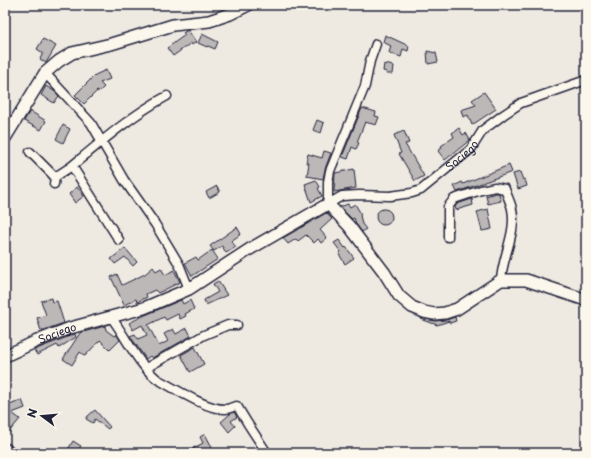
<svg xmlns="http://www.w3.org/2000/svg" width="591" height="458" viewBox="0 0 591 458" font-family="'Playpen Sans',sans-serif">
	<rect width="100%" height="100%" fill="#eeeae2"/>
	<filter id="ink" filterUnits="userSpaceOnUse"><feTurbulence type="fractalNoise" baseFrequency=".025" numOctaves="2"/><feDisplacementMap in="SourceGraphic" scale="8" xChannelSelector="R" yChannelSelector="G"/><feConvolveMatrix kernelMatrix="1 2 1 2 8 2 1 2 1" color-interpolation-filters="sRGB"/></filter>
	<g filter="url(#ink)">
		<g fill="#bcb8b8" stroke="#22223b">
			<polygon points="188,30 196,42 192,45 191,43 173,56 167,48 185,35 183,33"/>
			<polygon points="202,34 218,42 215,49 208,46 207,47 198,43"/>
			<polygon points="385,35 409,46 408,51 403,49 401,57 389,53 391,46 383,42"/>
			<polygon points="43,39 56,46 46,63 40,59 43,53 37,49"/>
			<polygon points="427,51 436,53 438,62 428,64"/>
			<polygon points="384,64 394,66 393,74 386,74 387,72 383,71"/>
			<polygon points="106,70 110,79 100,83 104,87 99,92 97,91 84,104 75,95 95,75"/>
			<polygon points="46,86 54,91 59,96 54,103 41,95"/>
			<polygon points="484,92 496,109 472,125 468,115 463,117 461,110 476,105 472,100"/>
			<polygon points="362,108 376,112 375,116 379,117 376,125 365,122 357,142 359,143 356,149 352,147 348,159 342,157"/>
			<polygon points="30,111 46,121 41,130 24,121"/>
			<polygon points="317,120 324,123 321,133 313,130"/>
			<polygon points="63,125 70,129 63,143 56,139"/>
			<polygon points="459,128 463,135 466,133 470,140 445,160 438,151 442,148 441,146 454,137 452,133"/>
			<polygon points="404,131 409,143 405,144 424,176 415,181 399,154 401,153 394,135"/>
			<polygon points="324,151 331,153 325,169 323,179 307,176 309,163 306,163 308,154 322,158"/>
			<polygon points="509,165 512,172 457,192 454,186 462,182 463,184"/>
			<polygon points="354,169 356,188 334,192 335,173"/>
			<polygon points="520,172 523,180 525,179 527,186 518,189 513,174"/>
			<polygon points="316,180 320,187 318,188 322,196 311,202 305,184"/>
			<polygon points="217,186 220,192 209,198 206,192"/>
			<polygon points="77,187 84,196 75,203 69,194"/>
			<polygon points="496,193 499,193 501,201 488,204 486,196"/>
			<polygon points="472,199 473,205 456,210 455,207 457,204"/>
			<polygon points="348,204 350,207 355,204 361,214 360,215 362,224 366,229 362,232 356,224 354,218 352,219 340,207"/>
			<circle cx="384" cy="217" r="8"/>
			<polygon points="488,209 492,229 482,231 477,212"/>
			<polygon points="326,213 332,219 320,230 327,238 321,243 318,239 314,243 306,235 298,241 296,239 288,244 283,238"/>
			<polygon points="237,227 241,234 231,241 236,247 226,253 222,246 214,251 210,246"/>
			<polygon points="339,240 345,248 346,247 354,258 345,264 339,254 341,252 334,243"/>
			<polygon points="125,248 137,262 133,266 125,257 115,264 111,259"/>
			<polygon points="212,250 218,259 192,276 185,263 196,257 198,260"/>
			<polygon points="153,267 156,271 161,268 165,275 174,270 180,282 158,293 155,290 146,294 147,297 137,302 136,299 124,305 111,277 117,274 122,285 145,274"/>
			<polygon points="218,281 227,295 206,305 204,300 218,292 213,284"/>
			<polygon points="51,298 52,302 57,301 64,323 41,331 37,318 46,315 41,301"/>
			<polygon points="181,300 183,304 190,300 194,309 185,314 186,316 180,319 178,314 166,320 164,317 148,325 159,346 168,341 164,334 173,329 176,334 187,328 191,336 152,358 150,356 146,359 130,336 135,334 138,339 147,335 142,325 133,330 129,323 143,316"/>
			<polygon points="455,317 456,321 450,323 449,321 437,325 421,319 421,318 435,321 446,320"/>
			<polygon points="105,326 106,330 114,336 116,334 120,340 110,350 100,340 85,356 80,352 72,365 63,359 80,333"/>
			<polygon points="75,334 76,337 59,348 57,345 37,355 34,350"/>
			<polygon points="195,347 204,364 190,372 181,355"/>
			<polygon points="22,400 25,408 12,413 20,419 9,432 5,429 5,407"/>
			<polygon points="95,410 110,427 108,429 95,419 93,423 86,419 88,416"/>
			<polygon points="234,412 237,417 231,421 235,426 229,432 221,422 230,414"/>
			<polygon points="205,434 212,447 202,453 185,453 203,443 200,437"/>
			<polygon points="73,441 81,446 77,453 66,453"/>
		</g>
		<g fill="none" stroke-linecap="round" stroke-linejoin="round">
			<defs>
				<g id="street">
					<path id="s1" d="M376,44L370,61L365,86L330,171L328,182V204L342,196L359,195L390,196L412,193L421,190L471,149L483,130L503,115L521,103L586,80"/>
					<polyline points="45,73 91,123 124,180 155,224 179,264 189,289"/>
					<polyline points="30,152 55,177"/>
					<polyline points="54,184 55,177 72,166"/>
					<path d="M448,237V207L454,199L481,190L495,187L505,189C507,196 511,203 512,209C517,232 502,258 501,280"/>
					<path d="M119,240L72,166C102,141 132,115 167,96"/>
					<path d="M111,317C127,338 136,362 157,379C174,388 207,410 226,409C230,409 233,406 237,406L248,424L267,453"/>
					<polyline points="146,368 204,335 228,325 237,325"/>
				</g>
				<g id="secondary">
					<polyline points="5,138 45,73 59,61 72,53 111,44 173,25 209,21 230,14 248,5"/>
					<path id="s2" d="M5,356L37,341L70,328L144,308L189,289L250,249L328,204L349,226L384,272L399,296L412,307L424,312L434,314L445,313L457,309L501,280H526L586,300"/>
					<polyline points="5,449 11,453"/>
				</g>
			</defs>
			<use href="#street" stroke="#22223b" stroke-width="11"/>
			<use href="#secondary" stroke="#22223b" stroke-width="14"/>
			<use href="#street" stroke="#fbf7ec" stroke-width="8"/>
			<use href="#secondary" stroke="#fbf7ec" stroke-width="11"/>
		</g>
	</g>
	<g text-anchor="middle" stroke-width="3" stroke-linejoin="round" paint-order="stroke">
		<g font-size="11" fill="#22223b" stroke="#fbf7ec">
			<text dy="4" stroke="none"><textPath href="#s1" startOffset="318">Sociego</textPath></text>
			<text dy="4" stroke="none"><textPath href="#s2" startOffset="57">Sociego</textPath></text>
		</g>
	</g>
	<rect width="591" height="458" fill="none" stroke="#fbf7ec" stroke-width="20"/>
	<rect x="10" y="10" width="571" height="438" fill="none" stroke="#22223b" stroke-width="1.5" filter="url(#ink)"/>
	<g transform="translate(42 416) rotate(286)" stroke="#fbf7ec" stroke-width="3" paint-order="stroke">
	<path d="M0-3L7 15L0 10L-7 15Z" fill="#22223b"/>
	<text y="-6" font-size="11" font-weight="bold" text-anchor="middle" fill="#22223b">N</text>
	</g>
</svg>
